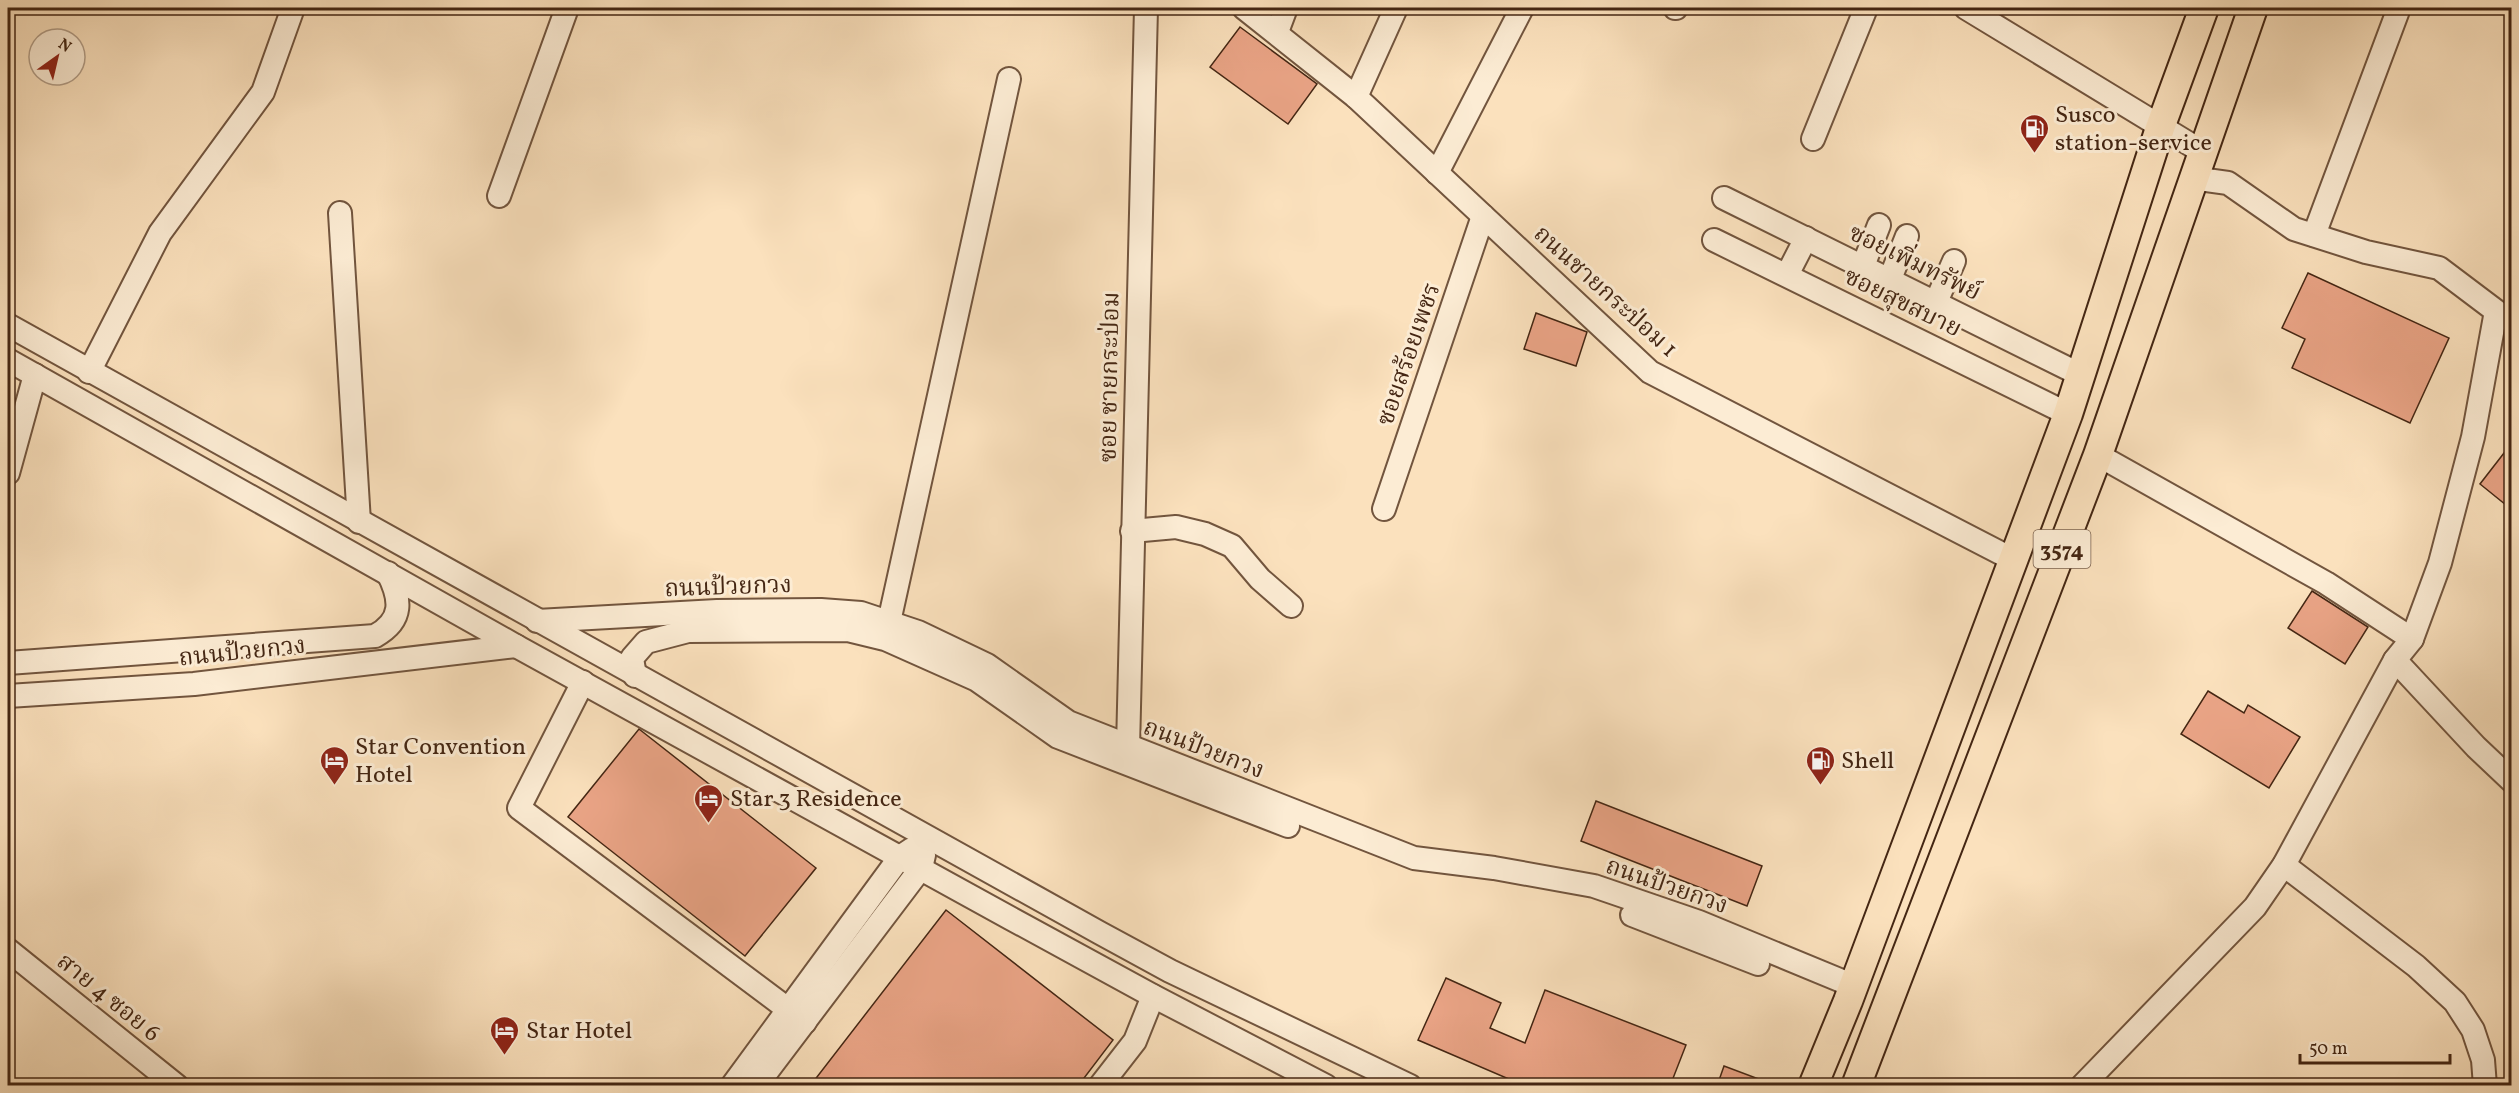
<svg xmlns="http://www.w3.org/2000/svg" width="2519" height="1093" viewBox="0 0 2519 1093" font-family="Vollkorn,'Noto Serif Thai',serif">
	<rect width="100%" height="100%" fill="#fbe1bd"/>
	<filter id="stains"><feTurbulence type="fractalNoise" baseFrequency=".00333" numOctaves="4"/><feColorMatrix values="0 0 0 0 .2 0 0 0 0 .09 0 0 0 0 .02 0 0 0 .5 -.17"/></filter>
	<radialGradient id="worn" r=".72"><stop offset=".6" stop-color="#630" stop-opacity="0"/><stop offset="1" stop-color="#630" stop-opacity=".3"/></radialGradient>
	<g fill="#eaa486" stroke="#442613" stroke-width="1.5">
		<polygon points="1240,27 1317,84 1288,124 1210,67"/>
		<polygon points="2308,273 2449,338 2410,423 2292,368 2305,339 2282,328"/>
		<polygon points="1536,313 1587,332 1576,366 1524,349"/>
		<polygon points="2511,444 2511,509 2480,484"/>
		<polygon points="2312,591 2368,627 2345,664 2288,628"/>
		<polygon points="2208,691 2244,713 2248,705 2300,737 2269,788 2181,734"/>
		<polygon points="639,729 816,868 745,956 568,817"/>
		<polygon points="1596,801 1762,866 1747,906 1581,841"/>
		<polygon points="946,910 1113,1040 1078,1086 810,1086"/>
		<polygon points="1446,978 1501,1003 1490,1028 1525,1043 1545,990 1686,1045 1670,1086 1525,1086 1418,1040"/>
		<polygon points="1724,1066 1772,1084 1772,1086 1717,1086"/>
	</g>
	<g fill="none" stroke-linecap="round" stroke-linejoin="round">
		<defs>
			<g id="minor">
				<polyline points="1244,8 1356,97 1650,372 2014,560"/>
				<polyline points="1675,8 1676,8"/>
				<polyline points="1966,8 2201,151"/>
				<polyline points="1277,32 1286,8"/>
				<polyline points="1356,97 1396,8"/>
				<polyline points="1813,139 1866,8"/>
				<polyline points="1437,173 1522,8"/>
				<polyline points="499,196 567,8"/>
				<polyline points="1724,198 2081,375"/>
				<polyline points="340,213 359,522"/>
				<polyline points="2314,235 2399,8"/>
				<polyline points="1714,240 2068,414"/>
				<polyline points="1863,266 1879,225"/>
				<polyline points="1787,275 1806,238"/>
				<polyline points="1890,279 1907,236"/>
				<polyline points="1936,302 1954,261"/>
				<polyline points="8,325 1100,933 1170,971 1410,1086"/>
				<polyline points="8,360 516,646 1010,918 1153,996 1326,1086"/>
				<polyline points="89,372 160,233 263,92 293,8"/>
				<polyline points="2098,455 2326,583 2412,639"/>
				<polyline points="8,473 35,375"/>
				<polyline points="1384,509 1483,216"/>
				<polyline points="1132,531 1176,527 1205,534 1232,546 1260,579 1291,606"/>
				<polyline points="537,621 717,611 821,610 861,613 918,632 987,665 1068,722 1414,858 1494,868 1594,886 1699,922 1854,986"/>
				<polyline points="889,622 1009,79"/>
				<polyline points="2395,660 2476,747 2512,781"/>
				<path d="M8,663L375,636C404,620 401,599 388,573"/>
				<polyline points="635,676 632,658 646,642 688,631 848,630 885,639 977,680 1058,737 1288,826"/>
				<polyline points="583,682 519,808 805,1022"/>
				<polyline points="8,696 194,684 516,646"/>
				<polyline points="1128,748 1146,8"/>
				<polyline points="2284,865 2416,966 2455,1002 2473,1030 2483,1060 2485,1086"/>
				<polyline points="1632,915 1758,964"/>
				<polyline points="8,950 177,1086"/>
				<polyline points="732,1086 900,857 912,849"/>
				<polyline points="756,1086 921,868 924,855"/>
				<polyline points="1100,1086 1135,1041 1153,996"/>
				<polyline points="2082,1086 2255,907 2284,865 2395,660 2412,639 2440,563 2473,437 2496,311 2439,268 2366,252 2294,229 2228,183 2192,178"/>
			</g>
			<g id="major">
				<polyline points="1813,1086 1848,1001 2068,414 2160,128 2204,8"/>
				<polyline points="1856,1086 2098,455 2253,8"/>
			</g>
		</defs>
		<use href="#minor" stroke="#72553e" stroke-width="26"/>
		<use href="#major" stroke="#442613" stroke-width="32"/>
		<use href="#minor" stroke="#fcecd4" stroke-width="22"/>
		<use href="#major" stroke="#fbe1bd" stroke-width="28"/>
	</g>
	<defs>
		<symbol id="fuel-pin" viewBox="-11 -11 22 30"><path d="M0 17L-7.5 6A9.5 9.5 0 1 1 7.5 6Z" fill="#8f2418" stroke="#fcecd4"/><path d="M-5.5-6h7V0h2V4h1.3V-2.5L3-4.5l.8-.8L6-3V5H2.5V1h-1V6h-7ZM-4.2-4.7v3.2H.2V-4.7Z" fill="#fff"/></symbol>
		<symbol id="hotel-pin" viewBox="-11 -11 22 30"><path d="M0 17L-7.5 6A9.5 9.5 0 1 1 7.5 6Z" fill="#8f2418" stroke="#fcecd4"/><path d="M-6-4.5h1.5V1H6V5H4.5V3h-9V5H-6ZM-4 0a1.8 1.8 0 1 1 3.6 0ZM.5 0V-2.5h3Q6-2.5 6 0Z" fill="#fff"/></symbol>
	</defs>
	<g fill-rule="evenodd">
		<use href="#fuel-pin" x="2018" y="112" width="33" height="45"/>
		<use href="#hotel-pin" x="318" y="744" width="33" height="45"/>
		<use href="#fuel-pin" x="1804" y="744" width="33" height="45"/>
		<use href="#hotel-pin" x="692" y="782" width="33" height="45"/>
		<use href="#hotel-pin" x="488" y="1014" width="33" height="45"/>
	</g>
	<g text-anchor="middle" stroke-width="6" stroke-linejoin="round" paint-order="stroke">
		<rect fill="#fcecd4" stroke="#7b614d" stroke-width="1.5" x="2033.5" y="530" width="57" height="38" rx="4.5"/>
		<g font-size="22" font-weight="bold" fill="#442613">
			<text x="2062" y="557">3574</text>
		</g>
		<g font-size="24" fill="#442613" stroke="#fcecd4" text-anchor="start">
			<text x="2055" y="122">Susco<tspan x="2055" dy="28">station-service</tspan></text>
			<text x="355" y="754">Star Convention<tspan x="355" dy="28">Hotel</tspan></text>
			<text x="1841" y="768">Shell</text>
			<text x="730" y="806">Star 3 Residence</text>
			<text x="526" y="1038">Star Hotel</text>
		</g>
		<g font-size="24" fill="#442613" stroke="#fcecd4">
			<text transform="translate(1915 262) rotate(26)" y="8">ซอยเพิ่มทรัพย์</text>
			<text transform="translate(1606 291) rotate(42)" y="8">ถนนชายกระป่อม 1</text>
			<text transform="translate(1903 302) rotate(26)" y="8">ซอยสุขสบาย</text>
			<text transform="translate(1408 354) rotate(-71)" y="8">ซอยสร้อยเพชร</text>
			<text transform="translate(1109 377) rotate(-89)" y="8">ซอย ชายกระป่อม</text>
			<text transform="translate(728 586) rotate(-2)" y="8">ถนนป้วยกวง</text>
			<text transform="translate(242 651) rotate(-6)" y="8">ถนนป้วยกวง</text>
			<text transform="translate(1204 748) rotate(21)" y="8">ถนนป้วยกวง</text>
			<text transform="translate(1667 885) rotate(19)" y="8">ถนนป้วยกวง</text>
			<text transform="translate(109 997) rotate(39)" y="8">สาย 4 ซอย 6</text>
		</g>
	</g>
	<rect width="2519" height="1093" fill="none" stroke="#fbe1bd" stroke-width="30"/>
	<rect x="9" y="9" width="2501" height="1075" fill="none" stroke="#442613" stroke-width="3"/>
	<rect x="15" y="15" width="2489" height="1063" fill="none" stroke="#442613" stroke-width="1.5"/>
	<g transform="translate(57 57) rotate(34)"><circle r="28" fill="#fcecd4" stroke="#b29d87" stroke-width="1.5"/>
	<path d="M0-4.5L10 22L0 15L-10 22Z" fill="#8f2418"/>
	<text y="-9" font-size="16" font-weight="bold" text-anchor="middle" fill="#442613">N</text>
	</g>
	<path d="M2300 1054v9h150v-9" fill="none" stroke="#442613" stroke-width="3"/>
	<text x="2309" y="1054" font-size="18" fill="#442613" stroke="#fcecd4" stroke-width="4.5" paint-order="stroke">50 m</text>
	<rect width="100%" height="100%" filter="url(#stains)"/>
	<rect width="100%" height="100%" fill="url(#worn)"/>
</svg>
